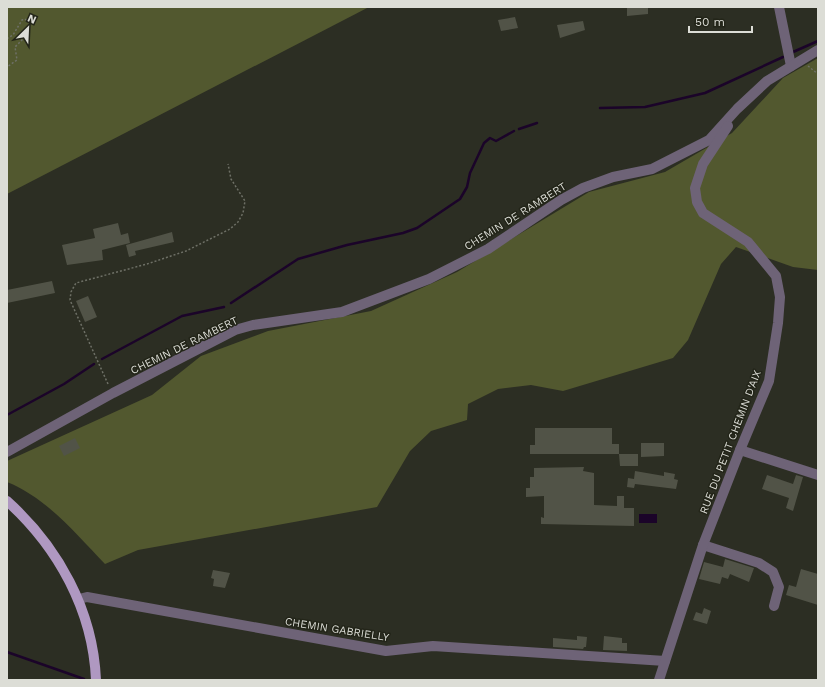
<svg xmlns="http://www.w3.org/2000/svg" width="825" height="687" viewBox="0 0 825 687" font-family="'Work Sans',sans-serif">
	<rect width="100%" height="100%" fill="#2c2e23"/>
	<g fill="#52582f">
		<polygon points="7,7 369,7 7,194"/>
		<path d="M818,58V270L793,267L736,247L721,264L688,340L673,358L563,391L531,385L498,389L468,404L467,420L431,431L410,451L377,507L138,550L105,564C76,534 47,498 7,482V461L152,395L201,356L268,331L371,311L457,272L589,192L665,172L732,133L783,78Z"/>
	</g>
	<rect fill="#1b0429" x="639" y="514" width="18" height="9"/>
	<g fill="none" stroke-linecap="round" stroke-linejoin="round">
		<g stroke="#1b0429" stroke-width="2.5">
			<polyline points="793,52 818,41"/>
			<polyline points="600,108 645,107 705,93 783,57"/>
			<polyline points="519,129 537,123"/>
			<polyline points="231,303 298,259 347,245 403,233 417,228 460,199 467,187 470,173 484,143 490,138 496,141 514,131"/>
			<polyline points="102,359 182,316 224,307"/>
			<polyline points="7,415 64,384 94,364"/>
			<polyline points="7,652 84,679"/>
		</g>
	</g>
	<g fill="#515347">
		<polygon points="627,7 648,7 648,14 627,16"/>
		<polygon points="515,17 518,28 501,31 498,20"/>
		<polygon points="583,21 585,30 560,38 557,25"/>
		<polygon points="118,223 121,235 128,233 130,243 102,250 103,260 67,265 62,245 95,238 93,229"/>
		<polygon points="172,232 174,242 135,251 136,255 129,257 126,245"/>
		<polygon points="52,281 55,293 7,303 7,290"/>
		<polygon points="88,296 97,317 85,322 76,301"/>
		<polygon points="535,428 612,428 612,444 619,444 619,454 530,454 530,445 535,445"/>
		<polygon points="75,438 80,448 64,456 59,446"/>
		<polygon points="641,443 664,443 664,456 641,457"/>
		<polygon points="619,454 638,454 638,466 620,466"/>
		<polygon points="584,467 583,471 594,473 594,505 617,506 617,496 624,496 624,508 634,508 634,526 541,524 541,517 544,518 544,496 526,497 526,488 530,488 530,477 534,477 534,468"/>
		<polygon points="635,471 664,476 664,472 675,474 674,479 678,480 676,489 635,484 634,488 627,487 628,478 634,479"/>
		<polygon points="767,475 793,484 796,475 803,477 793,511 786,508 789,498 762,489"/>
		<polygon points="725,559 754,568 749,582 730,574 728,579 722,577 720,584 699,579 704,562 723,567"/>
		<polygon points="801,569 818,574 818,605 786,595 789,585 796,587"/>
		<polygon points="213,570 230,573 225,588 213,586 214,579 211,578"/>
		<polygon points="704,608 711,611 707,624 693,620 696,612 702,614"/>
		<polygon points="577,636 587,637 586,647 584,647 583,649 553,647 553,638 577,640"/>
		<polygon points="604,636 622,638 622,643 627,643 627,651 603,650"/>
	</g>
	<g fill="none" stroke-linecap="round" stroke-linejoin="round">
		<g stroke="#6e7066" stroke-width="1.5" stroke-dasharray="2 2" stroke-linecap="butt">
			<path d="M7,37L8,38L13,35L22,20L25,19L29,22C29,34 23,39 15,47L17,60L7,67"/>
			<polyline points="808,66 818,74"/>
			<polyline points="108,384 70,300 71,292 76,283 147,264 186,251 230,229 238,222 243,213 245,201 231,179 228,164"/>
		</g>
		<g stroke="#6e6377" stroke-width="10">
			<polyline points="779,7 791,66"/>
			<polyline points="740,450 818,475"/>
			<polyline points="7,452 113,393 235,330 253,325 342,312 429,279 488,249 561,200 583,188 613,177 652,169 709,140 737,109 767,81 818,50"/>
			<polyline points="703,545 759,563 773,572 779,587 774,606"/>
			<polyline points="79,599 87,597 386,651 433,646 665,661"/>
			<polyline points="659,680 703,545 740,450 769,381 778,323 780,297 776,276 748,242 703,213 697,202 695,188 703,164 728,126"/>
		</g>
		<path stroke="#af98c1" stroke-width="10" d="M7,501C58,547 93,610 96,680"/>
	</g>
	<g text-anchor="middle" stroke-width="3" stroke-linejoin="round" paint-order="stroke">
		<g font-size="11" fill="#dcddd6" stroke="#232519">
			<text transform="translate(515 216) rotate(-32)" y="4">CHEMIN DE RAMBERT</text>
			<text transform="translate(184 345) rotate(-26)" y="4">CHEMIN DE RAMBERT</text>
			<text transform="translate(730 442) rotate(-69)" y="4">RUE DU PETIT CHEMIN D'AIX</text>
			<text transform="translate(337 629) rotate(9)" y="4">CHEMIN GABRIELLY</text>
		</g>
	</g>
	<rect width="825" height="687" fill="none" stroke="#dcddd6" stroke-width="16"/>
	<g transform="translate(28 28) rotate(24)" stroke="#232519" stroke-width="3" paint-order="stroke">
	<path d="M0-3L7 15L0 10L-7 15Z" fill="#dcddd6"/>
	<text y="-6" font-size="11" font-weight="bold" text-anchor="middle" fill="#dcddd6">N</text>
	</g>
	<path d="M689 26v6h63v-6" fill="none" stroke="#dcddd6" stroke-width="2"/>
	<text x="695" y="26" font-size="12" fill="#dcddd6" stroke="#232519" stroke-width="3" paint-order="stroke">50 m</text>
</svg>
